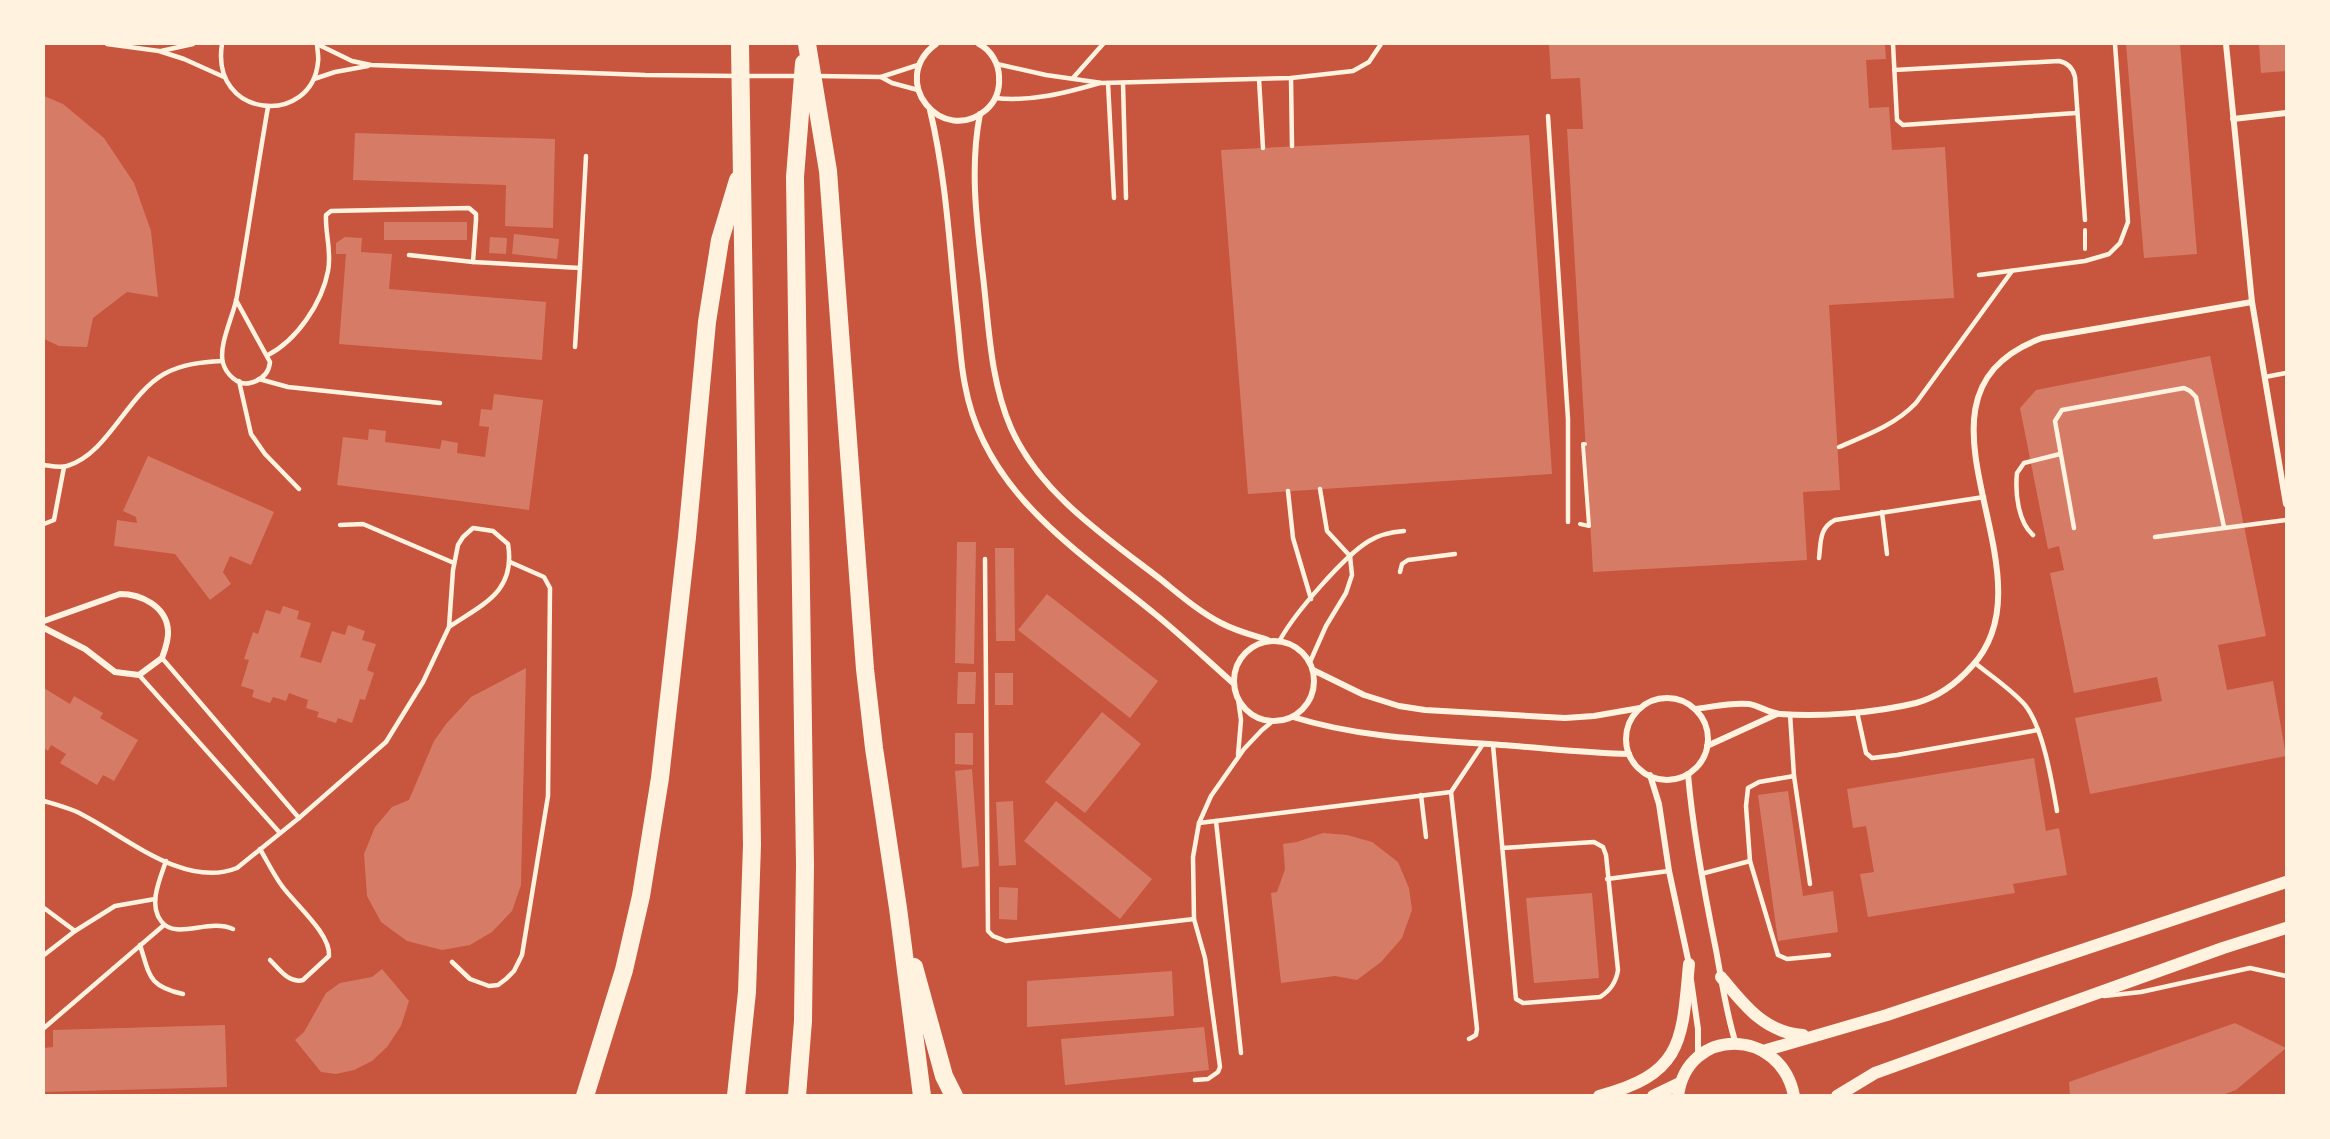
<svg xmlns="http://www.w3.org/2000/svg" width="2330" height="1139" viewBox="0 0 2330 1139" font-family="Commissioner,sans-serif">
	<rect width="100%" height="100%" fill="#c8553d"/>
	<g fill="#d67c66">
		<polygon points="1549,44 1885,44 1886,59 1866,60 1869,108 1889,107 1892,150 1945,147 1954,298 1829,305 1840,490 1803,492 1807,560 1593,572 1567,129 1583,129 1580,78 1551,79"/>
		<polygon points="2126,44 2180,44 2197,254 2144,258"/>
		<polygon points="2259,44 2286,44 2286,71 2261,73"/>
		<polygon points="44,96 63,104 104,138 134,183 151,231 158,297 127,292 93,318 87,347 59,346 44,339"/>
		<polygon points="355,133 555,139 553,228 505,226 506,185 353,180"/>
		<polygon points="1529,135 1552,474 1248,494 1221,150"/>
		<rect x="384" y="222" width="83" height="18"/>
		<polygon points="514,234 559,239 557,259 512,254"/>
		<polygon points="345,237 362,238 361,252 392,254 389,289 546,302 542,360 339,344 346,254 336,254 336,243"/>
		<polygon points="490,237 507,238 506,254 489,253"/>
		<polygon points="2210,356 2266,636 2218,645 2227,690 2273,681 2286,756 2090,794 2075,718 2162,701 2157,677 2074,693 2050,573 2064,570 2059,546 2048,549 2020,408 2036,390"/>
		<polygon points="494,394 543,400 529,510 337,485 343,437 368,440 369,429 386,431 385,442 440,449 442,440 458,443 457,453 485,457 489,427 479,426 481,409 492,410"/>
		<polygon points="148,456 274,512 251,565 230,556 223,572 231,584 210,600 175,554 114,546 117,520 137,523 136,517 123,511"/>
		<polygon points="957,542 976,542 974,664 955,663"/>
		<polygon points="995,548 1014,548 1015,641 996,641"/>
		<polygon points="1047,594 1158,681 1130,718 1018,630"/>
		<polygon points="283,606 299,611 297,619 311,623 300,657 321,663 332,631 345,635 348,625 365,631 362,640 376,644 367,670 374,673 365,700 360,699 352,723 338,718 336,723 317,717 319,712 306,708 308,700 289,693 286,701 273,697 270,703 252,697 254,690 241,686 249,660 244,659 253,632 258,634 266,610 280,614"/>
		<polygon points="526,668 521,885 512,911 492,932 470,945 442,950 407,941 381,922 367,896 364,854 375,827 392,807 409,800 434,741 446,724 471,697"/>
		<polygon points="958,672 976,672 975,704 957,704"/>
		<rect x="995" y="673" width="18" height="32"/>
		<polygon points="44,688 70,704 74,696 103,713 100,718 138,740 114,781 103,775 97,785 60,763 66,754 51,745 48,751 44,748"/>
		<polygon points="1102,712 1141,744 1085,813 1045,782"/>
		<polygon points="955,733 973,733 973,765 955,764"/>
		<polygon points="2034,758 2046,831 2059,828 2067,875 2013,884 2015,893 1868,917 1860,874 1874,872 1866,826 1853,828 1847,789"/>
		<polygon points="972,769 979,866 962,868 955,771"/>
		<polygon points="1788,791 1803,896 1833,891 1838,932 1778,941 1758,795"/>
		<polygon points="1013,801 1016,865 999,866 996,802"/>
		<polygon points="1056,801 1152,879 1120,919 1024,841"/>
		<polygon points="1323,833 1347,835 1372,842 1398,862 1409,888 1412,910 1402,938 1381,962 1357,980 1335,976 1281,983 1271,893 1277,892 1285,869 1283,844 1297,842"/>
		<polygon points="999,887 1018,888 1017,920 999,919"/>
		<polygon points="1592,893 1599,978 1534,983 1526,898"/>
		<polygon points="382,969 409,1001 401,1026 387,1047 372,1061 354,1070 336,1074 321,1072 295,1040 304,1032 326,993 340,983 372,977"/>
		<polygon points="1172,971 1174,1016 1027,1027 1027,981"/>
		<polygon points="2235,1023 2286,1048 2236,1090 2220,1096 2070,1096 2069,1082"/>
		<polygon points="225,1025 227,1087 44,1092 44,1048 53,1047 53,1030"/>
		<polygon points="1204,1027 1209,1070 1065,1085 1061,1039"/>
	</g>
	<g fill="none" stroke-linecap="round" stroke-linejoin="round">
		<g stroke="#fff3e0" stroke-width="4">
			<polyline points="2085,230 2085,249"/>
			<polyline points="1580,524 1589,526 1583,444 1585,444"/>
		</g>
		<g stroke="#fff3e0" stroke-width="4.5">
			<polyline points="107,44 159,51 184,59 224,77"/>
			<path d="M222,44C210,119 312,127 318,62C319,56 317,49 317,44"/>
			<polyline points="317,44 352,61 371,65 645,75 738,76"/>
			<polyline points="1893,44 1897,120 1903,125 2076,113"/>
			<polyline points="161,51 193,44"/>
			<polyline points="997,64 1046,75 1102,83 1291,78 1353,71 1369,62 1381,44"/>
			<path d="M1894,70L2059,61C2068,63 2073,68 2075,77L2085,220"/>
			<polyline points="746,76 798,76"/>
			<polyline points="818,76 881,77 892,83 918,90"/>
			<polyline points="881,77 918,65"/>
			<polyline points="1073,78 1103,44"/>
			<polyline points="1291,78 1292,146"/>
			<polyline points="314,79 335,72 368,66"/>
			<polyline points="1259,79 1263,148"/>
			<polyline points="1108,83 1114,198"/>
			<polyline points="1123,83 1126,198"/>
			<path d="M995,98C1031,102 1065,93 1100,83"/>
			<polyline points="1548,116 1568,419 1568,522"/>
			<polyline points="409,255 473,262"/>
			<polyline points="1979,275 2085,261 2109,254 2120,243 2128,222 2115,44"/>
			<path d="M236,300L270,362C269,373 262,380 250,383C238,386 226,374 223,363C218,345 234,315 237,296C248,233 257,170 268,107"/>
			<polyline points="575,347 580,268"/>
			<path d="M268,355C297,340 322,303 328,271C332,252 325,233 326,215L331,211L469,208L476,214V220L473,262L580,268L586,156"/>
			<polyline points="2265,377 2286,373"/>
			<polyline points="259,379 288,387 440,403"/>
			<polyline points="239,381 251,434 265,454 299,489"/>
			<path d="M1839,447C1867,435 1895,425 1916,403L2012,271"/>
			<path d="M44,465C51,466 60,468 67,466C108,454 127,395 164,374C182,364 202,362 222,361"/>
			<polyline points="1288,491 1293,538 1311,599"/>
			<polyline points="1882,512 1887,554"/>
			<polyline points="44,524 54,520 64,467"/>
			<polyline points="340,525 363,524 454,563"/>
			<polyline points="2074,528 2055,421 2062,410 2184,388 2190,391 2196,397 2224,527"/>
			<path d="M2033,535C2018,522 2015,493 2017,473L2024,463L2060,454"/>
			<polyline points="2155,537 2286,520"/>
			<path d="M1819,558C1821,542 1819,528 1835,520L1984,497"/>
			<polyline points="985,559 988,931 993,936 1006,941 1194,919"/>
			<polyline points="1400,572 1402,564 1408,560 1455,554"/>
			<path d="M1280,640C1294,614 1344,556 1369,541C1380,534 1392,532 1404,531"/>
			<polyline points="162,658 299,818"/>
			<polyline points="1310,662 1326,626 1346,593 1352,575 1350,556 1327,531 1320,489"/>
			<path d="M1975,663C1991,676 2011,689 2025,705C2043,727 2052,782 2057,811"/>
			<polyline points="139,675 280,833"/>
			<polyline points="1238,699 1241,720 1238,755"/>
			<polyline points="1857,712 1866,753 1872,758 1897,755 2038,730"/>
			<polyline points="1790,714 1794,776 1810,884"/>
			<path d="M1493,745L1516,999L1523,1003L1600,997C1610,991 1616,983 1618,970L1606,855L1603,847L1594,842L1502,848"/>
			<polyline points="1794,776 1759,782 1748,788 1746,806 1750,861 1778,955 1787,959 1829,955"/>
			<polyline points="1451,792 1477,1029 1476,1035 1469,1039"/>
			<polyline points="1421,795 1426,837"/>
			<path d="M44,801C54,804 65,807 75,811C121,832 182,890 237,868L299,818L386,742L423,682L449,627L453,570L458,545L463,537L473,528L493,531L508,544C516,592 483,604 449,627"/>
			<polyline points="1216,821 1241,1053"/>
			<polyline points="1199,823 1451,792 1483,744"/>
			<path d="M260,849C267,861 274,875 282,886C295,904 331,934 329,956L303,980C289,984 279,969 270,960"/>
			<path d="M166,861C160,879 148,904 161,921C176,941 208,918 233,929"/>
			<polyline points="1701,874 1750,861"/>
			<polyline points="1607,879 1669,871"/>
			<polyline points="44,908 75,931"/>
			<path d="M140,945C150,976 148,986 183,994"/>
			<polyline points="44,955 75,931 115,906 155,899"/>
			<polyline points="452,962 470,979 489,986 498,985 506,979 514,971 522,955 548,796 550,588 544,577 510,562"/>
			<polyline points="2104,996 2141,992 2250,968 2286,976"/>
			<polyline points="44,1028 164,925"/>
			<polyline points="1195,1080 1208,1079 1218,1072 1220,1067 1205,958 1194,919 1193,857 1199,823 1211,796 1244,749 1262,730 1273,721"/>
		</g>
		<g stroke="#fff3e0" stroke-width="6">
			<path d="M936,44C887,80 942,147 986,110C995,102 1000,90 999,77C999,64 991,50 979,44"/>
			<polyline points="2226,44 2252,302 2286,504"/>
			<path d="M930,110C947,181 950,255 958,327C960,346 961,366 965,385C984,492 1077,550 1155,614C1182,636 1207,660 1233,683"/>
			<path d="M980,114C970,165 976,216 982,268C989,322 989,377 1011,428C1040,493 1103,535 1159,578C1179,594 1198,611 1221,623C1236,631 1252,635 1268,640"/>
			<polyline points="2233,119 2286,113"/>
			<path d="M44,621L120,594C141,594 166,606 168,630C169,639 165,650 162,658L139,675L115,672L85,649L44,628"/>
			<circle cx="1274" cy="681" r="40"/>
			<polyline points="1313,670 1364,695 1399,706 1425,710 1565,718 1594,716 1640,708"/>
			<circle cx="1667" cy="739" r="41"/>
			<path d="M1695,709C1712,707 1732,702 1749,704C1760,706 1769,713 1780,714C1821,717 1875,713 1916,703C1938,697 1957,683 1972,666C2060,571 1885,396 2042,338L2252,302"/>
			<path d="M1293,717C1360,738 1431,740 1501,745C1544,748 1586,753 1629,754"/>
			<polyline points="1707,746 1777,714"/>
			<path d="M1688,774C1693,833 1704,891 1716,950C1722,982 1726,1013 1736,1044"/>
			<polyline points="1650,775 1659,804 1669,871 1689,964"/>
			<polyline points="1691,980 1698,1029 1698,1057"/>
		</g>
		<g stroke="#fff3e0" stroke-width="12">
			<path d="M1721,977C1743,1004 1765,1033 1803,1035"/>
			<polyline points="1763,1051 1887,1015 2286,882"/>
			<path d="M1599,1096C1683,1074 1682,1042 1689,964"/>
			<polyline points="1653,1096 1680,1083"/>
			<path d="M1678,1096C1687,1026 1781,1027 1794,1096"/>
			<polyline points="1837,1096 1875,1073 2223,948 2286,928"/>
		</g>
		<g stroke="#fff3e0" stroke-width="18">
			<polyline points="807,44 828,171 865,669 874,748 898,908 922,1096"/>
			<polyline points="914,967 944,1076 954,1096"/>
			<polyline points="585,1096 624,970 641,896 660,778 687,537 707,322 720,240 738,180"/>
			<polyline points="736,1096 747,992 752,845 740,44"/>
			<polyline points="797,1096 803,1021 805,865 795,177 804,63"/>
		</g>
	</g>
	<rect width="2330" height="1139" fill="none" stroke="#fff3e0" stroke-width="90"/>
</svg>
